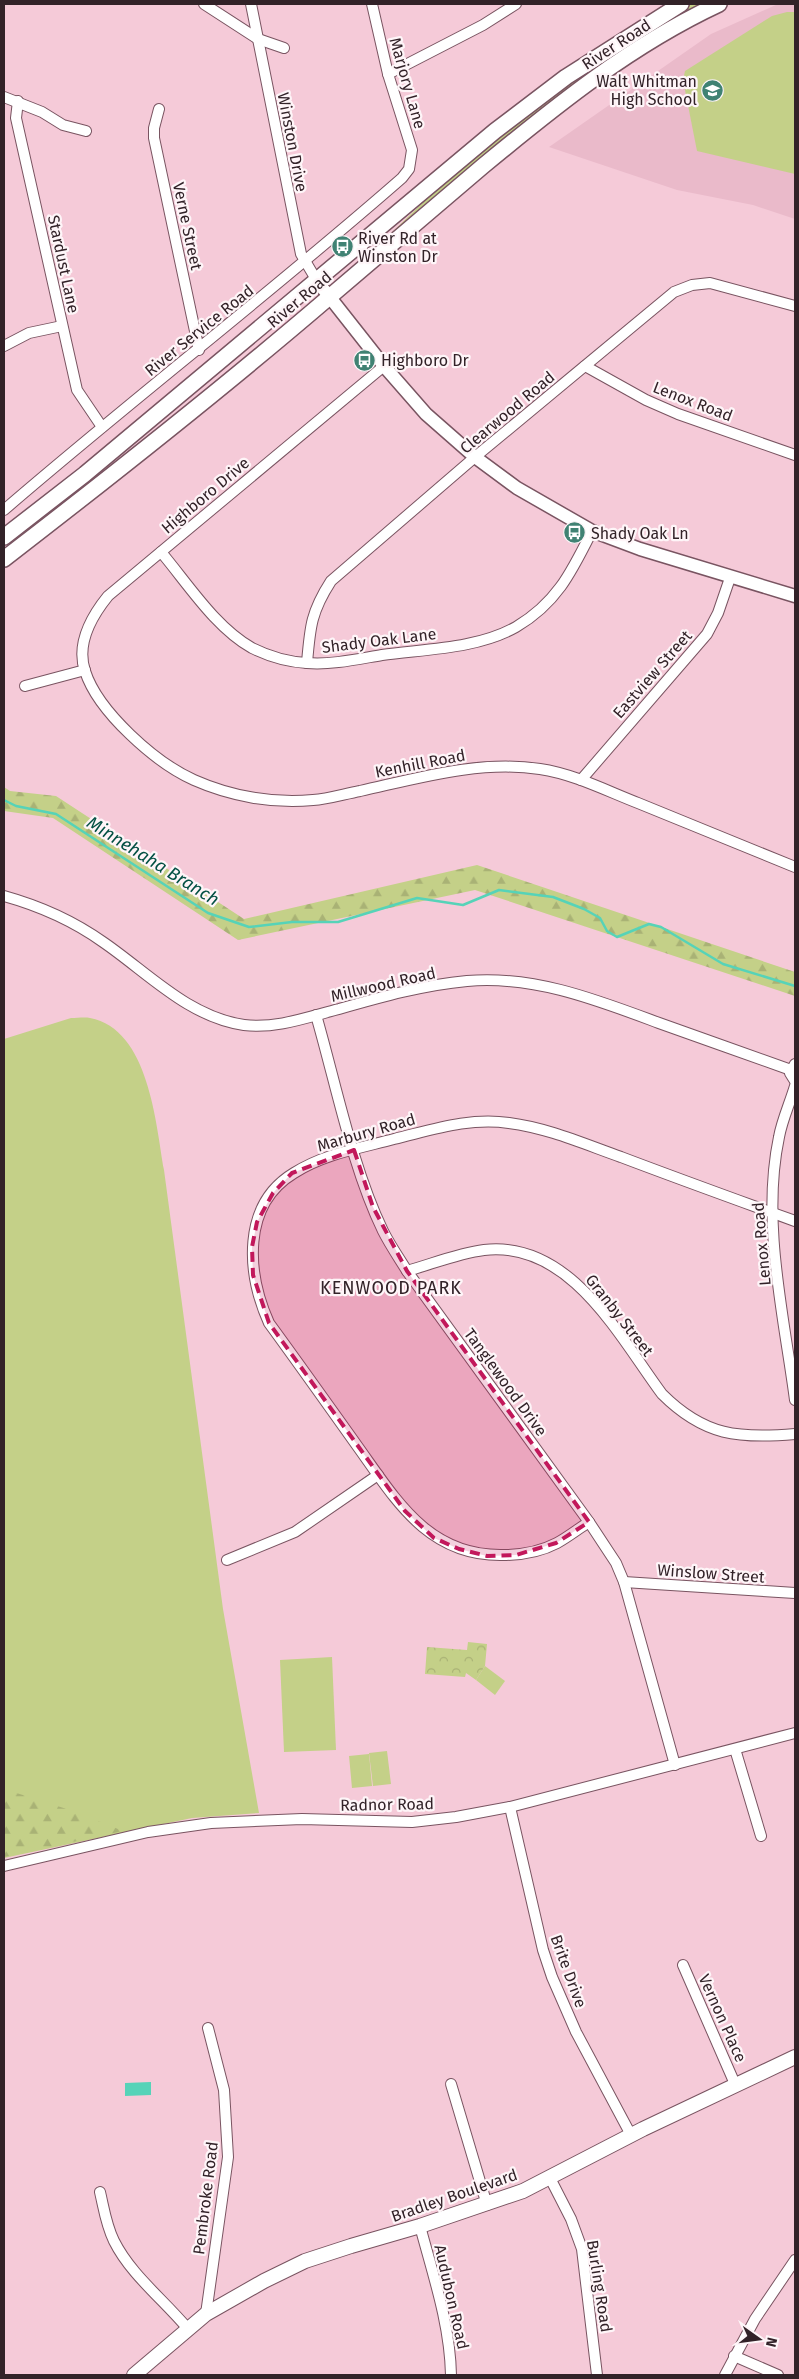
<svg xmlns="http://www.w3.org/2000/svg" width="799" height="2379" viewBox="0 0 799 2379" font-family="'Fira Sans',sans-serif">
	<defs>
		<pattern id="forest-firs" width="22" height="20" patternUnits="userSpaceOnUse" patternTransform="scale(1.25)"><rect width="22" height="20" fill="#c4d088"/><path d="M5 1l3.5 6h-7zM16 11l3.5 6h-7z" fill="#a9b275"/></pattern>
		<pattern id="park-crowns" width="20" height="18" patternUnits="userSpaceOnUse" patternTransform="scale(1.25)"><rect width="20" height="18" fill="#c4d088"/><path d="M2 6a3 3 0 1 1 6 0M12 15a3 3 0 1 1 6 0" fill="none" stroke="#a9b275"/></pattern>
	</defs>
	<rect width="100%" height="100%" fill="#f5cad8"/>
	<polygon fill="#eabaca" points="778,4 795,4 795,219 753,205 677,190 549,147 711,34"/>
	<g fill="#c4d088">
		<polygon points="691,4 704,4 387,237 434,192 524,116 635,37"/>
		<polygon points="787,12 795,12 795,174 697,151 683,80 685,71 772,16"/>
		<path d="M71,1018C77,1018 85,1017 90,1018C149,1029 156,1124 164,1170L223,1609L259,1813L192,1818L4,1858V1039Z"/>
		<polygon points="332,1657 336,1750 284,1752 280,1660"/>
		<polygon points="485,1666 505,1681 495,1695 476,1680"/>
		<polygon points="387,1751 391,1784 373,1786 369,1753"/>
		<polygon points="369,1754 372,1786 352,1788 349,1756"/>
	</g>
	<g fill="url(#forest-firs)">
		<polygon points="4,787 10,791 56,796 244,919 477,865 795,972 795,996 475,890 238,940 53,818 4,811"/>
		<polygon points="4,1789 76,1812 123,1831 4,1857"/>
	</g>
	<polygon fill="url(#park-crowns)" points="468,1642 487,1644 485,1666 476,1680 466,1673 465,1677 425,1674 427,1647 467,1650"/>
	<polygon fill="#56d3b8" points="151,2082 151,2095 125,2096 125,2083"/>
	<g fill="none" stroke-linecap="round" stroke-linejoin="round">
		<polyline stroke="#56d3b8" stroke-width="2.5" points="4,800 16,806 56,814 208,913 249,927 292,922 338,922 417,898 463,905 499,890 553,897 584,909 600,918 607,931 617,937 649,924 661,927 723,964 795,986"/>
		<defs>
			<g id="minor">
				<polyline points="204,4 258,39 284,48"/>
				<polyline points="251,4 301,254 317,281"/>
				<polyline points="388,74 483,25 516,4"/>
				<polyline points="4,97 42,112 63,125 86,131"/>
				<polyline points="18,101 16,118 77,390 102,427"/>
				<polyline points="159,109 154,128 154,138 199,350"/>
				<polyline points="4,346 29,333 62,326"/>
				<path d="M384,366L108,596C91,617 76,644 85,671C98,712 156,763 194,780C230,796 273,804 313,800C328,799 344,794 360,791C419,778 479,760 540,769C574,774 607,791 638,803C691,825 743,846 795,867"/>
				<polyline points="585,366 646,400 678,414 795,455"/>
				<path d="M4,510C135,397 272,292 402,178L409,169L412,150L388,74L372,4"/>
				<path d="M161,552C188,584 215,627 252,648C268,656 289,662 307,663C332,665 358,659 382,655C425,649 477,649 516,627C557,603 572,571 592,531"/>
				<path d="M307,663C310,627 311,612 331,581L475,457L674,292L692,285L710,283L795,306"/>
				<polyline points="25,686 85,670"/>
				<polyline points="581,780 707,634 718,613 730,578"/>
				<path d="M4,896C40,906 72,920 103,942C147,972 188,1017 244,1025C276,1029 308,1017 339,1009C381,997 423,985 467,981C534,975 597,1000 659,1023C703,1039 747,1054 791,1070"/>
				<path d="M316,1015C336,1084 352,1167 383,1231C390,1245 399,1258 407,1271L589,1522L616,1563L624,1582L675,1765"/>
				<polyline points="795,1064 790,1073 795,1081"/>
				<path d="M795,1086C790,1103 782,1120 779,1137C761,1222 784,1316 795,1400"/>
				<path d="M407,1271C432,1264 459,1253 484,1250C570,1240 619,1336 662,1394C704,1436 739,1439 795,1434"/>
				<path d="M589,1522C578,1529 568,1537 557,1543C540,1552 520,1555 502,1555C428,1556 396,1500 358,1447C328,1405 299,1364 269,1323C247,1274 241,1205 294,1173C324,1154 360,1148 394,1139C432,1130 469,1117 509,1123C548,1128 584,1144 621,1157C679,1179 737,1200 795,1221"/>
				<polyline points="227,1560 295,1532 378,1475"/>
				<polyline points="624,1582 795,1593"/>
				<polyline points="735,1749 761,1836"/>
				<polyline points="510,1807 543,1950 552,1977 576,2032 631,2135"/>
				<polyline points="4,1866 148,1832 211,1823 302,1819 412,1822 456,1817 510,1807 795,1733"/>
				<polyline points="683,1965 735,2084"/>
				<polyline points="451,2084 487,2205"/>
				<polyline points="550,2178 571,2219 582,2249 597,2375"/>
				<path d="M100,2192C104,2209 106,2225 114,2241C131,2275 164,2300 188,2329"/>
				<path d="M420,2226C433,2275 450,2324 451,2375"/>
				<polyline points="206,2314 228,2157 224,2090 208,2028"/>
				<polyline points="734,2356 778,2375"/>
				<polyline points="725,2375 755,2319 795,2260"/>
			</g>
			<polyline id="tertiary" points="317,281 384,366 426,414 475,457 517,488 592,531 640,549 795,596"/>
			<polyline id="secondary" points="134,2375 206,2314 264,2281 305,2261 351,2246 420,2226 523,2191 643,2129 795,2057"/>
			<g id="primary">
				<polyline points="4,537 85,474 495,131 566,77 681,4"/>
				<path d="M4,559C113,475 222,389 327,299C379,255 431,210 483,166C557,105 631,45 719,4"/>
			</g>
		</defs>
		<use href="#minor" stroke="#795461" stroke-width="12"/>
		<use href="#tertiary" stroke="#795461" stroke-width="15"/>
		<use href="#secondary" stroke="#795461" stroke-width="16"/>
		<use href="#primary" stroke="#795461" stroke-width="18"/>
		<use href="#minor" stroke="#fff" stroke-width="10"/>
		<use href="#tertiary" stroke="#fff" stroke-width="12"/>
		<use href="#secondary" stroke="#fff" stroke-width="14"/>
		<use href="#primary" stroke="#fff" stroke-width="15"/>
	</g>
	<path fill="#c2185b" fill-opacity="0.2" stroke="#c2185b" stroke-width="4" stroke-dasharray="10 6" stroke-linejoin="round" d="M354,1150L373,1207L407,1271L589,1522L556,1543L516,1555L487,1556L459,1549L434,1538L405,1511L269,1323L253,1275L252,1247L257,1222L273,1193L292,1173Z"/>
	<defs>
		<symbol id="school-disc" viewBox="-11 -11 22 22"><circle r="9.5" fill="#408273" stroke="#fef5f8"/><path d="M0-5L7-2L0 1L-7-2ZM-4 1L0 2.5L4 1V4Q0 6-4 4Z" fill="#fff"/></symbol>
		<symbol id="bus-disc" viewBox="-11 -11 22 22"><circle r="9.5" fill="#408273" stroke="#fef5f8"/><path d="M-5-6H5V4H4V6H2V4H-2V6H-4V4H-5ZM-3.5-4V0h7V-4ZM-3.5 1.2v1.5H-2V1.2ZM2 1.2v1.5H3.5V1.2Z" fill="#fff"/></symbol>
	</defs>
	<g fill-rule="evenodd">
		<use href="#school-disc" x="700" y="78" width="25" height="25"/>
		<use href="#bus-disc" x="330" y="234" width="25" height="25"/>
		<use href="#bus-disc" x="352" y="348" width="25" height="25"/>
		<use href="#bus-disc" x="562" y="520" width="25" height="25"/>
	</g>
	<g text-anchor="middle" stroke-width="4.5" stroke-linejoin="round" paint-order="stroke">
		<g font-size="16" fill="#322228" stroke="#fef5f8">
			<text transform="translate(616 44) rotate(-33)" y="6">River Road</text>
			<text transform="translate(408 83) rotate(74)" y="6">Marjory Lane</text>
			<text transform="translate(293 142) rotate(79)" y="6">Winston Drive</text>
			<text transform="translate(188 226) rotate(78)" y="6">Verne Street</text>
			<text transform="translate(64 264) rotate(78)" y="6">Stardust Lane</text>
			<text transform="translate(299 299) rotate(-40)" y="6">River Road</text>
			<text transform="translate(199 330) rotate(-39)" y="6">River Service Road</text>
			<text transform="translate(693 401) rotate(21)" y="6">Lenox Road</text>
			<text transform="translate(507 412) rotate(-40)" y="6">Clearwood Road</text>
			<text transform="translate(205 495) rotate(-40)" y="6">Highboro Drive</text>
			<text transform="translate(379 640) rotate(-7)" y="6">Shady Oak Lane</text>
			<text transform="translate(652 674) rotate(-49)" y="6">Eastview Street</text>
			<text transform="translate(420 763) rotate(-11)" y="6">Kenhill Road</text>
			<text transform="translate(383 984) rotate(-13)" y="6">Millwood Road</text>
			<text transform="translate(366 1132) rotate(-16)" y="6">Marbury Road</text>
			<text transform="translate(761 1244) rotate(-95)" y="6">Lenox Road</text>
			<text transform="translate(620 1315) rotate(52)" y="6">Granby Street</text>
			<text transform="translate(506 1382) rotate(54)" y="6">Tanglewood Drive</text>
			<text transform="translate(711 1573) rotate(4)" y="6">Winslow Street</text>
			<text transform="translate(387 1804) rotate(-1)" y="6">Radnor Road</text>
			<text transform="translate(569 1971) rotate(70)" y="6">Brite Drive</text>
			<text transform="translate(723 2018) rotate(66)" y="6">Vernon Place</text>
			<text transform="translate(454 2195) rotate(-19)" y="6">Bradley Boulevard</text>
			<text transform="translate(205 2198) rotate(-83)" y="6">Pembroke Road</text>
			<text transform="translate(600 2286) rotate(81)" y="6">Burling Road</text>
			<text transform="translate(452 2297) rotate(77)" y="6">Audubon Road</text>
		</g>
		<g font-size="16" fill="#322228" stroke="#fef5f8" text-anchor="start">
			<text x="697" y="87" text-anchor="end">Walt Whitman<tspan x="697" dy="18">High School</tspan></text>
			<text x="358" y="244">River Rd at<tspan x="358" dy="18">Winston Dr</tspan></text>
			<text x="381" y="366">Highboro Dr</text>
			<text x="591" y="539">Shady Oak Ln</text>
		</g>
		<g font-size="18" font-style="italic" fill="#045144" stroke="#fef5f8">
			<text transform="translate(153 861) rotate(32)" y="6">Minnehaha Branch</text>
		</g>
		<g font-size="18" letter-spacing="1" fill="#322228" stroke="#fef5f8">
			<text x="391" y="1294">KENWOOD PARK</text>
		</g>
	</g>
	<rect width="799" height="2379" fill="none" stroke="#322228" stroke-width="10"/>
	<g transform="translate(759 2339) rotate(104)" stroke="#fef5f8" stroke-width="4" paint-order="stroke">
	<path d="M0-4L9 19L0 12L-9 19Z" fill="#322228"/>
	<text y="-8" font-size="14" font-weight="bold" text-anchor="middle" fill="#322228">N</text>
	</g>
</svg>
